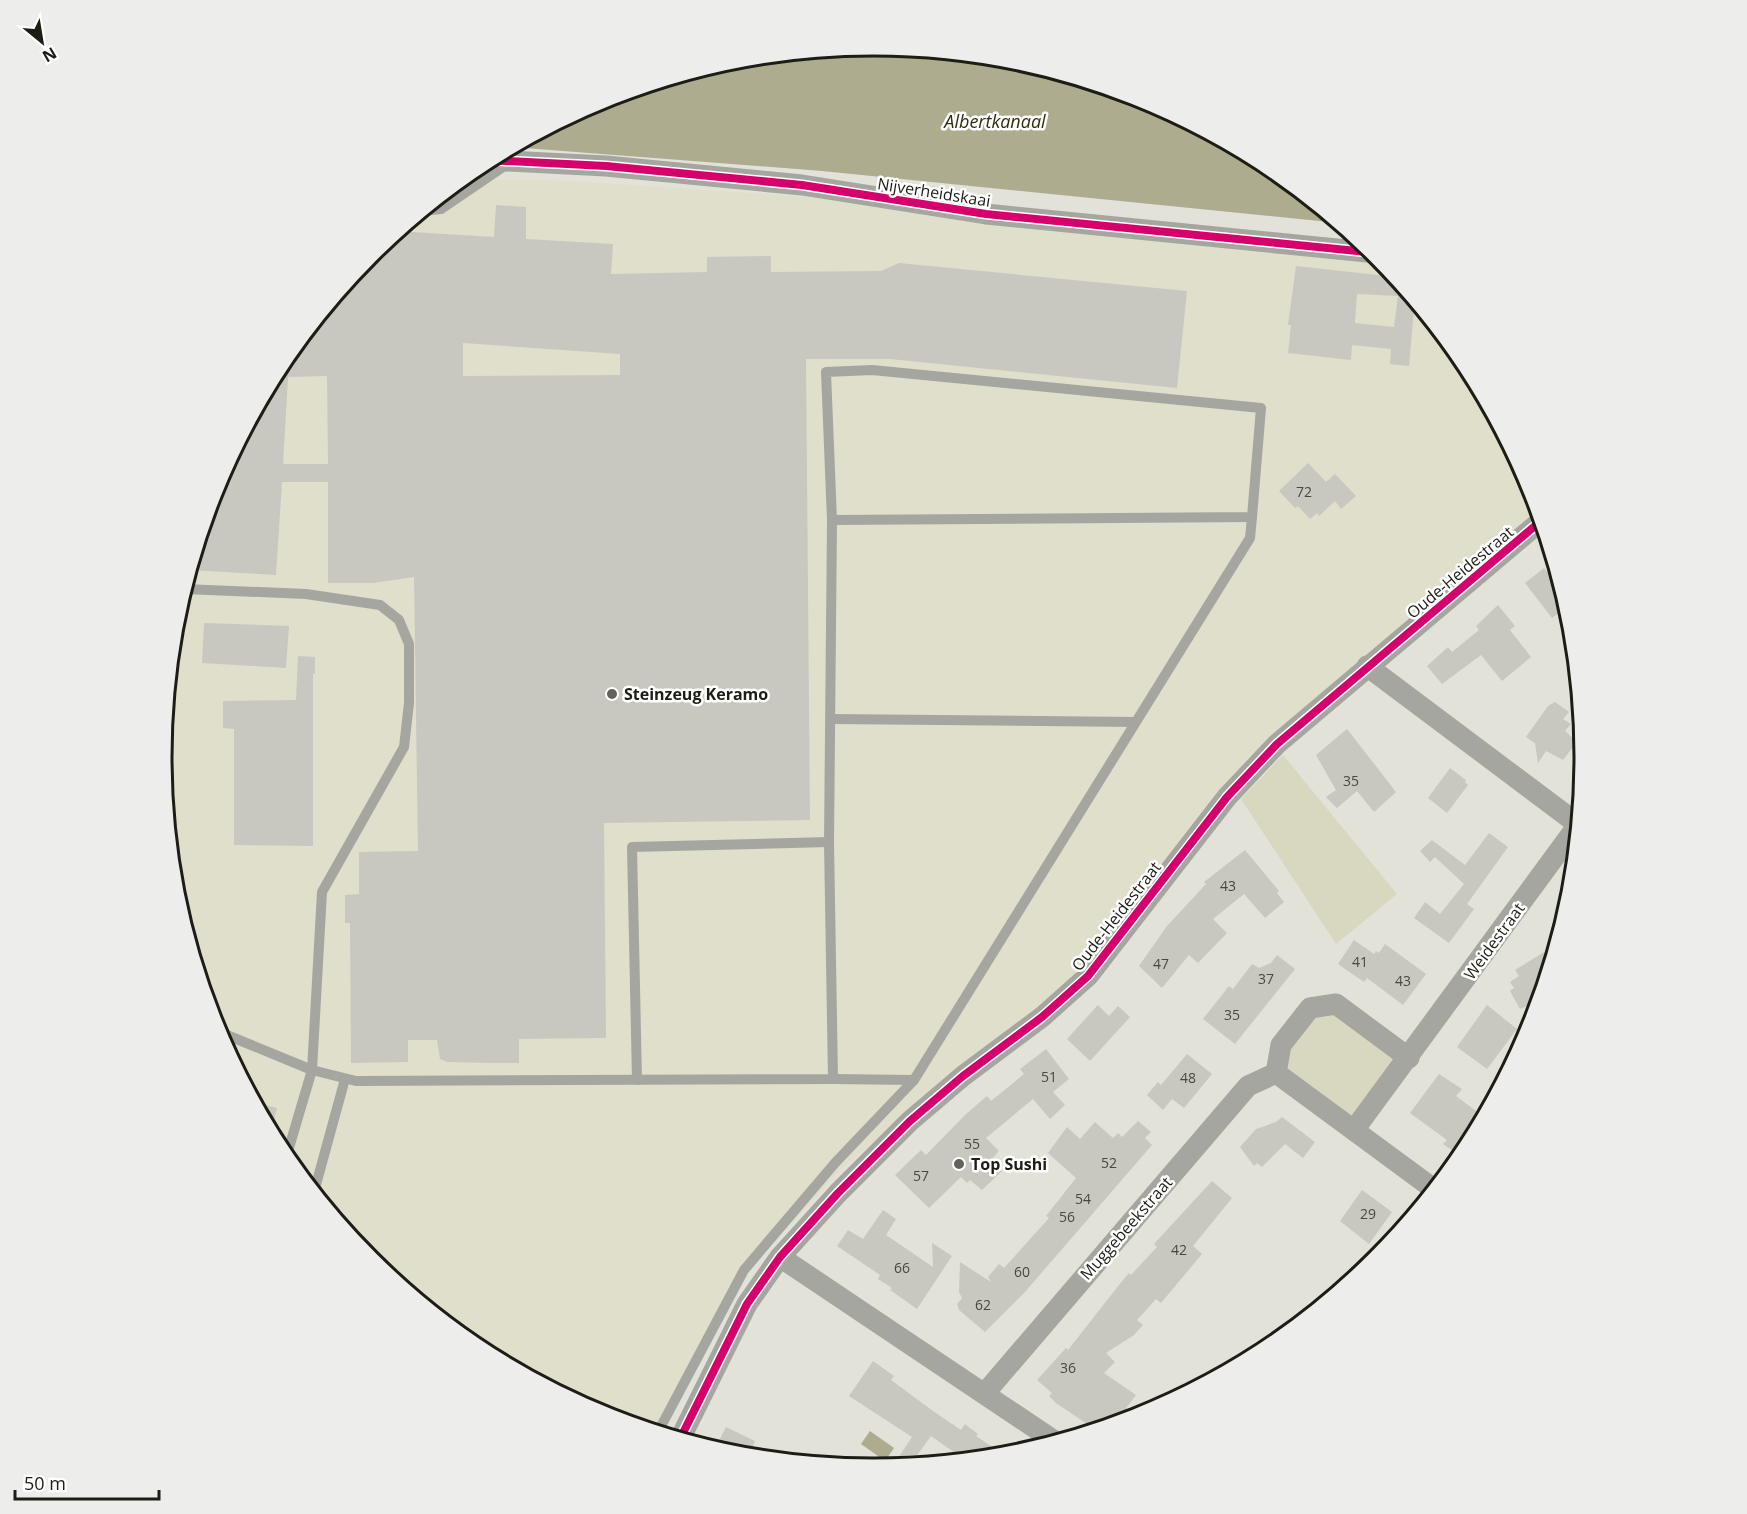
<svg xmlns="http://www.w3.org/2000/svg" width="1747" height="1514" viewBox="0 0 1747 1514" font-family="'Open Sans',sans-serif">
	<rect width="100%" height="100%" fill="#e2e2d8"/>
	<polygon fill="#dfdfcb" points="461,179 573,181 836,199 1377,254 1466,362 1531,485 1539,509 1270,736 1109,935 1060,989 840,1170 765,1252 716,1316 662,1433 601,1415 478,1349 370,1260 281,1152 216,1029 175,896 162,757 175,618 216,484 282,361 370,253"/>
	<g fill="#d8d8c1">
		<polygon points="1283,755 1397,894 1336,944 1241,799"/>
		<polygon points="1336,1004 1409,1058 1354,1130 1276,1073 1310,1008"/>
	</g>
	<g fill="#aeac8e">
		<polygon points="874,45 1013,59 1146,99 1269,165 1339,223 822,171 511,147 601,99 735,59"/>
		<polygon points="870,1431 894,1448 885,1461 861,1444"/>
	</g>
	<g fill="#c8c8c0" fill-rule="evenodd">
		<path d="M496,205L526,207V239L613,244L611,274L707,272V257L771,256V272L881,271L899,263L1187,291L1177,388L890,359H806L810,820L604,823L606,1038L519,1039V1063H492L447,1062L440,1059L437,1040H408V1062L351,1063L350,923H345V895L359,894V852L418,851L414,577L373,583H328V482H282L276,575L190,570L216,484L282,361L370,253L397,231L494,237ZM463,343L620,354V375L463,376ZM327,376L328,464H283L288,377Z"/>
		<path d="M1296,266L1396,277L1415,299L1409,366L1390,364L1391,349L1352,345L1351,360L1288,353L1291,325H1288ZM1357,294L1398,296L1394,327L1355,323Z"/>
		<polygon points="1308,463 1326,482 1335,474 1356,496 1341,509 1335,501 1319,516 1317,513 1310,519 1298,506 1295,508 1279,491"/>
		<polygon points="1544,568 1565,595 1568,606 1552,618 1525,583"/>
		<polygon points="1498,605 1515,626 1510,630 1531,657 1502,681 1481,655 1442,684 1427,666 1448,647 1452,652 1479,630 1476,626"/>
		<polygon points="204,623 289,626 286,668 202,663"/>
		<polygon points="298,656 315,657 315,674 313,674 313,846 234,845 234,729 223,728 223,701 296,700"/>
		<polygon points="1555,702 1569,712 1563,719 1571,724 1565,731 1577,742 1563,760 1546,751 1538,763 1535,743 1526,737 1548,706"/>
		<polygon points="1347,729 1396,792 1374,812 1357,791 1337,808 1326,797 1336,790 1316,755"/>
		<polygon points="1450,768 1466,780 1465,782 1468,785 1447,813 1428,798"/>
		<polygon points="1489,833 1508,847 1467,904 1474,909 1449,943 1414,918 1425,902 1440,914 1464,884 1435,857 1430,862 1420,851 1432,840 1465,865"/>
		<polygon points="1245,850 1279,891 1277,893 1284,902 1265,918 1244,894 1213,919 1227,933 1198,963 1189,955 1162,988 1139,966 1167,926 1206,884 1204,882"/>
		<polygon points="1354,940 1374,954 1376,951 1379,953 1385,944 1426,974 1403,1005 1367,978 1364,982 1338,964"/>
		<polygon points="1557,944 1541,997 1538,1002 1520,1009 1510,991 1514,988 1510,982 1519,976 1515,970"/>
		<polygon points="1277,955 1295,969 1235,1044 1203,1019 1229,986 1233,989 1252,964 1259,968 1271,963"/>
		<polygon points="1098,1005 1109,1016 1118,1006 1130,1017 1090,1061 1067,1039"/>
		<polygon points="1487,1005 1517,1029 1487,1069 1457,1047"/>
		<polygon points="1046,1049 1069,1079 1053,1092 1065,1105 1050,1119 1033,1099 986,1138 999,1151 990,1161 1002,1171 982,1190 970,1180 967,1183 961,1177 929,1208 895,1175 921,1150 926,1155 965,1115 987,1096 991,1101 1024,1074 1020,1069"/>
		<polygon points="1187,1054 1212,1074 1184,1108 1172,1099 1163,1110 1147,1095 1158,1082 1161,1085"/>
		<polygon points="1439,1074 1462,1089 1456,1096 1484,1117 1462,1157 1443,1144 1447,1140 1410,1113"/>
		<polygon points="254,1102 277,1108 271,1133 262,1116"/>
		<polygon points="1282,1117 1315,1142 1303,1158 1285,1144 1262,1167 1257,1163 1254,1166 1240,1147 1256,1129 1276,1122"/>
		<polygon points="1138,1121 1151,1132 1145,1138 1152,1145 1025,1292 985,1332 959,1310 957,1304 962,1298 959,1292 960,1262 991,1282 988,1277 999,1264 1004,1268 1049,1218 1046,1216 1076,1178 1048,1153 1067,1127 1080,1139 1095,1122 1113,1138 1118,1133 1122,1137"/>
		<polygon points="1212,1181 1232,1198 1193,1246 1202,1254 1161,1303 1156,1299 1137,1320 1143,1325 1134,1335 1106,1353 1115,1362 1104,1373 1136,1395 1126,1408 1139,1417 1096,1430 1056,1403 1049,1396 1052,1393 1037,1380 1066,1348 1068,1350 1119,1285 1129,1273 1131,1275 1157,1247 1154,1244"/>
		<polygon points="1362,1190 1392,1212 1369,1244 1340,1221"/>
		<polygon points="883,1210 896,1219 886,1235 933,1267 932,1243 952,1256 917,1309 890,1290 892,1288 878,1279 880,1275 837,1246 848,1230 863,1239"/>
		<polygon points="873,1361 894,1376 891,1380 933,1411 961,1430 965,1424 978,1434 976,1436 1006,1456 965,1460 931,1436 910,1465 892,1467 912,1437 849,1396"/>
		<polygon points="726,1427 755,1441 748,1457 738,1456 717,1445"/>
	</g>
	<g fill="none" stroke-linecap="round" stroke-linejoin="round">
		<g stroke="#a6a6a1" stroke-width="10">
			<polyline points="422,211 441,209 509,163"/>
			<polyline points="184,589 306,594 380,605 399,620 409,644 409,703 404,747 322,892 312,1070 286,1158"/>
			<polyline points="831,719 1135,722"/>
			<polyline points="217,1031 312,1070 356,1081 833,1079 829,842 832,520 826,372 872,370 1261,408 1252,517 832,520"/>
			<polyline points="833,1079 914,1080 1250,538 1252,517"/>
			<polyline points="637,1080 632,847 829,842"/>
			<polyline points="314,1192 345,1079"/>
			<polyline points="658,1432 744,1270 835,1163 914,1080"/>
		</g>
		<g stroke="#a6a6a1" stroke-width="21">
			<polyline points="487,160 606,166 802,185 986,214 1377,253"/>
			<polyline points="1367,666 1579,825"/>
			<polyline points="1409,1058 1336,1004 1310,1008 1281,1045 1276,1073 1435,1190"/>
			<polyline points="1354,1130 1578,825"/>
			<polyline points="780,1257 1056,1442"/>
			<polyline points="985,1393 1248,1086 1276,1073"/>
			<polyline points="680,1439 747,1304 780,1257 838,1193 910,1121 963,1076 1042,1017 1088,976 1227,797 1277,744 1542,520"/>
		</g>
		<defs>
			<g id="cycleway">
				<polyline points="487,160 606,166 802,185 986,214 1377,253"/>
				<polyline points="680,1439 747,1304 780,1257 838,1193 910,1121 963,1076 1042,1017 1088,976 1227,797 1277,744 1542,520"/>
			</g>
		</defs>
		<use href="#cycleway" stroke="#fff" stroke-width="11"/>
		<use href="#cycleway" stroke="#d6006c" stroke-width="8"/>
	</g>
	<g fill="#62625a" stroke="#fff" stroke-width="2">
		<circle cx="612" cy="694" r="6"/>
		<circle cx="959" cy="1164" r="6"/>
	</g>
	<g text-anchor="middle" stroke-width="5" stroke-linejoin="round" paint-order="stroke">
		<g font-size="14" fill="#484840">
			<text x="1304" y="497">72</text>
			<text x="1351" y="786">35</text>
			<text x="1228" y="891">43</text>
			<text x="1360" y="967">41</text>
			<text x="1161" y="969">47</text>
			<text x="1266" y="984">37</text>
			<text x="1403" y="986">43</text>
			<text x="1232" y="1020">35</text>
			<text x="1049" y="1082">51</text>
			<text x="1188" y="1083">48</text>
			<text x="972" y="1149">55</text>
			<text x="1109" y="1168">52</text>
			<text x="921" y="1181">57</text>
			<text x="1083" y="1204">54</text>
			<text x="1368" y="1219">29</text>
			<text x="1067" y="1222">56</text>
			<text x="1179" y="1255">42</text>
			<text x="902" y="1273">66</text>
			<text x="1022" y="1277">60</text>
			<text x="983" y="1310">62</text>
			<text x="1068" y="1373">36</text>
		</g>
		<g font-size="16" fill="#1d1d16" stroke="#fff">
			<text transform="translate(934 192) rotate(9)" y="6">Nijverheidskaai</text>
			<text transform="translate(1460 572) rotate(-40)" y="6">Oude-Heidestraat</text>
			<text transform="translate(1116 916) rotate(-52)" y="6">Oude-Heidestraat</text>
			<text transform="translate(1494 941) rotate(-54)" y="6">Weidestraat</text>
			<text transform="translate(1126 1228) rotate(-49)" y="6">Muggebeekstraat</text>
		</g>
		<g font-size="16" font-weight="bold" fill="#1d1d16" stroke="#fff" text-anchor="start">
			<text x="624" y="700">Steinzeug Keramo</text>
			<text x="971" y="1170">Top Sushi</text>
		</g>
		<g font-size="18" font-style="italic" fill="#312e0d" stroke="#fff">
			<text x="995" y="128">Albertkanaal</text>
		</g>
	</g>
	<path d="M0 0H1747V1514H0ZM172 757a701 701 0 1 1 1402 0a701 701 0 1 1-1402 0Z" fill="#ededec" fill-rule="evenodd"/>
	<path fill="none" stroke="#1d1d16" stroke-width="3" d="M172 757a701 701 0 1 1 1402 0a701 701 0 1 1-1402 0Z"/>
	<g transform="translate(42 42) rotate(150)" stroke="#ffffff" stroke-width="4.5" paint-order="stroke">
	<path d="M0-4.5L10 22L0 15L-10 22Z" fill="#1d1d16"/>
	<text y="-9" font-size="16" font-weight="bold" text-anchor="middle" fill="#1d1d16">N</text>
	</g>
	<path d="M15 1490v9h144v-9" fill="none" stroke="#1d1d16" stroke-width="3"/>
	<text x="24" y="1490" font-size="18" fill="#1d1d16" stroke="#ffffff" stroke-width="4.5" paint-order="stroke">50 m</text>
</svg>
